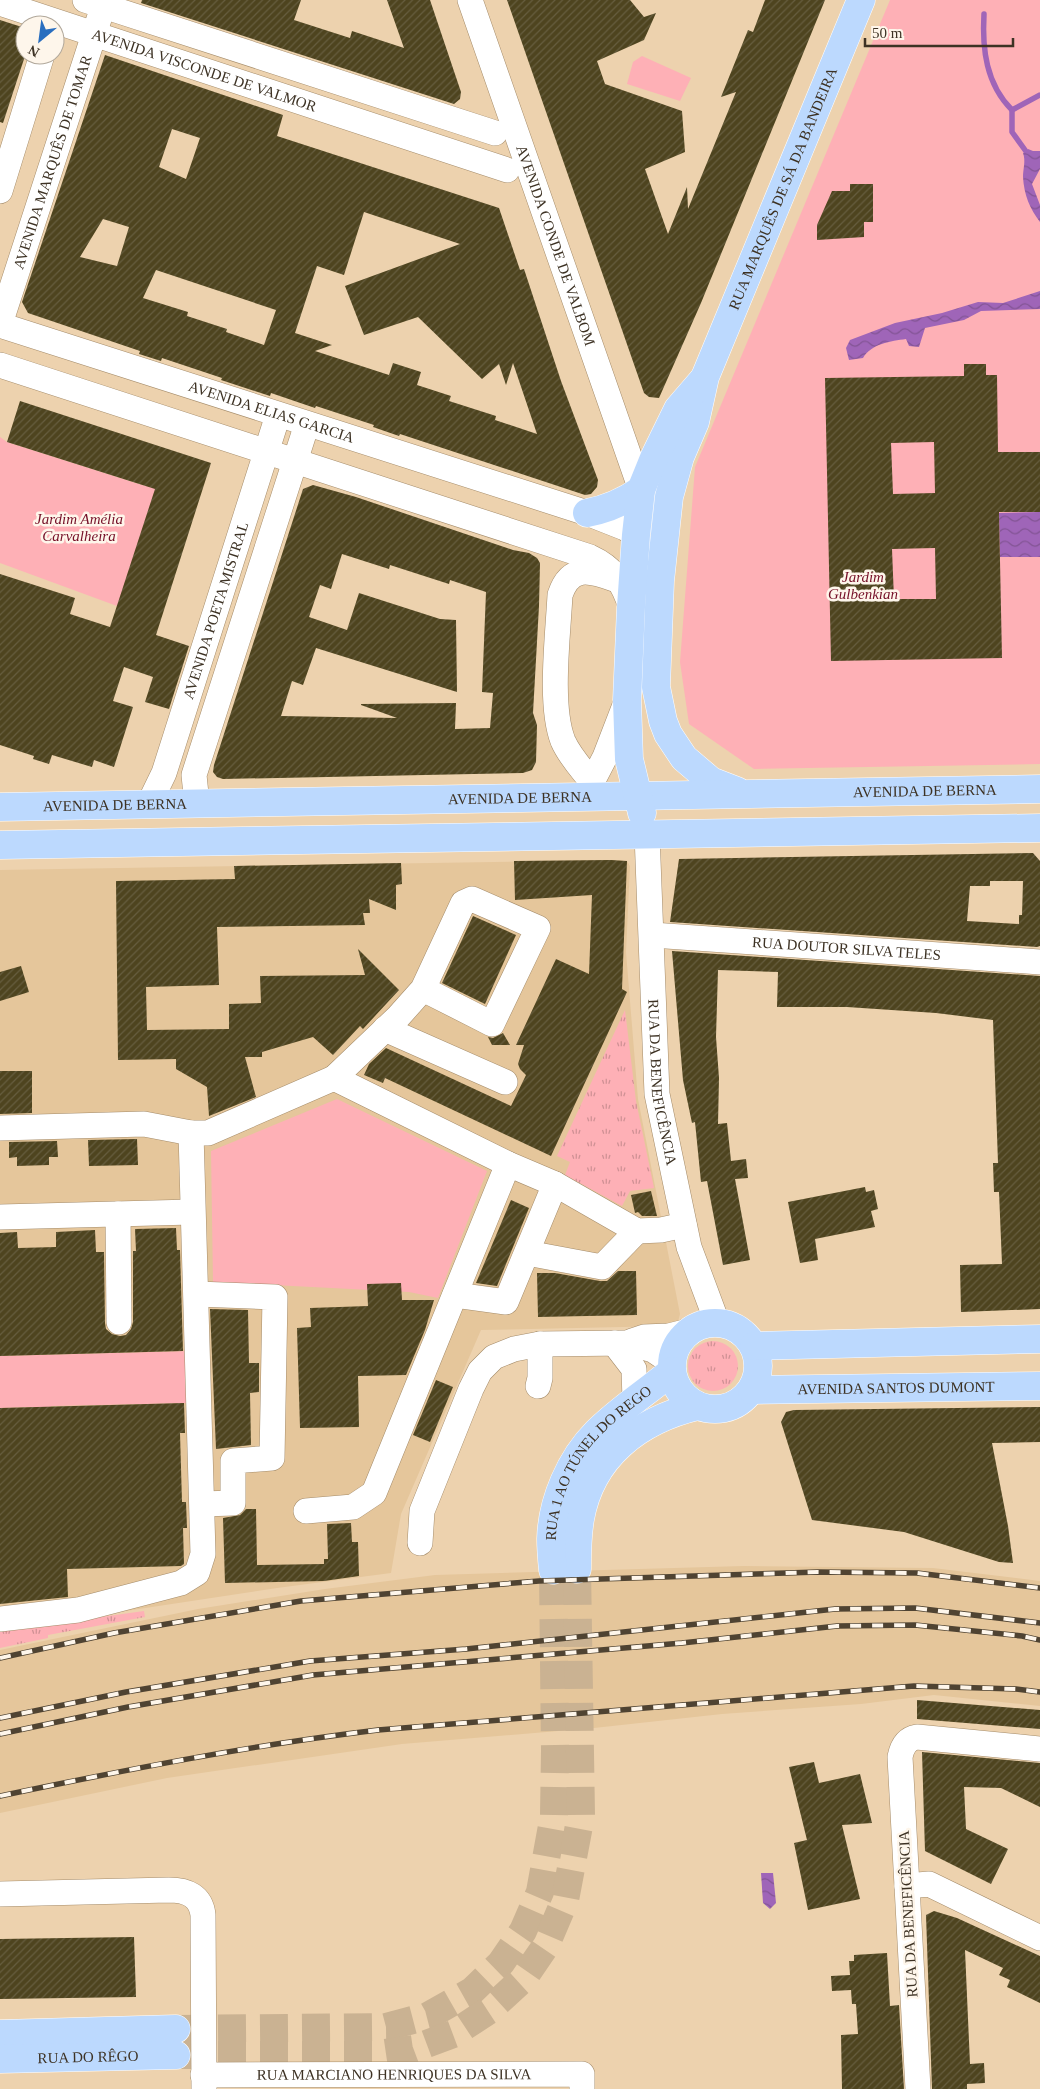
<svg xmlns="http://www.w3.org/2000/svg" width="1040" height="2089" viewBox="0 0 1040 2089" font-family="Georgia,serif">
	<defs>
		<pattern id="grass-tufts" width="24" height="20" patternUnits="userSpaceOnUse" patternTransform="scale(1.25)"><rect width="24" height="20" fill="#feb0b6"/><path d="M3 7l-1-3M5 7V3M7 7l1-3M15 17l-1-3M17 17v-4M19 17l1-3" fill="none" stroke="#cf9094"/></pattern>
		<pattern id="water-waves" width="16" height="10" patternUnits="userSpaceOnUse" patternTransform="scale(1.25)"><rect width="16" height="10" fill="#9f65b8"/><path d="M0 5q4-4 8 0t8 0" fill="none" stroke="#835495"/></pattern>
		<pattern id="building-hatch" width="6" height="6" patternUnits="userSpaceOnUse" patternTransform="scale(1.25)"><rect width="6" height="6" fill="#4e441f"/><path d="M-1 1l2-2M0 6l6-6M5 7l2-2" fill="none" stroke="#665d3f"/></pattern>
	</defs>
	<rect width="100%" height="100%" fill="#edd2ae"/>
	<g fill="#e5c69b">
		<polygon points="611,860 627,861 630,866 626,952 638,1099 680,1314 678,1322 668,1326 481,1330 401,1514 391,1573 277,1588 0,1630 0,870"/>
		<polygon points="744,1566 933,1568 1040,1581 1040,1706 934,1695 861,1704 722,1714 594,1728 402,1744 167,1778 0,1813 0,1650 198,1609 325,1589 435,1575"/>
	</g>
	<g fill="url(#grass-tufts)">
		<polygon points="625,1010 636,1101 654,1188 630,1191 622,1206 565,1175 570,1162 557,1156"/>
		<circle cx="713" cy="1366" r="25"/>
		<polygon points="144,1611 145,1617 48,1635 48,1638 0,1648 0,1631"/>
	</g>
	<g fill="#feb0b6">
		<polygon points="890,0 1040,0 1040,764 754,769 689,724 680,662 695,467"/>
		<polygon points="642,56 691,78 680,101 627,84 633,62"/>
		<polygon points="0,437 7,442 142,485 161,488 117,606 0,563"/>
		<polygon points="337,1099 487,1171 438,1298 409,1292 213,1282 211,1151"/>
		<polygon points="189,1351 190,1403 51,1406 52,1438 32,1407 0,1408 0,1356"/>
	</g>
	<g fill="url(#water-waves)">
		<path d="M1028,149L1033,151H1040V169L1032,184L1040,205V222C1030,209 1024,195 1023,177C1023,169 1026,161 1023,153Z"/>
		<path d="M1040,291V309L981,311L964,320L925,328L919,347L909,346L906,339C891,341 871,344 863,358L849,360L846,348L850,340L895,323L942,313L978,302L1003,303Z"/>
		<polygon points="1040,512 1040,557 1000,557 999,513"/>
		<polygon points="761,1873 773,1873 776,1903 770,1909 763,1903"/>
	</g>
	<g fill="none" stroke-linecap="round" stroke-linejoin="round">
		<g stroke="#9f65b8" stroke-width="5.5">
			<path d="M984,14C982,49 986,84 1012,110"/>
			<polyline points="1025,150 1012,132 1012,110 1040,95"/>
		</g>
	</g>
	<g fill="url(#building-hatch)" fill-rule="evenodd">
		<polygon points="142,0 301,0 294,20 350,38 352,31 404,48 387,0 430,0 461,92 460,99 454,104 141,3"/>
		<polygon points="507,0 630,0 644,17 656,13 644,40 597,61 605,84 682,111 685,152 645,169 668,234 687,187 688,209 736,92 721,97 748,30 753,32 765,0 825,0 701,303 659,398 649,397 644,393"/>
		<polygon points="0,20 25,28 25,56 3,123 0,122"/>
		<path d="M105,55L283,115L277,136L499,208L520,270L524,269L561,381L598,480L597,487L591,494L585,495L400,434L399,436L373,427L374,425L316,406L315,408L271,393L270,396L221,380L222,378L162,358L161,361L139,354L140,351L28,313L22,302ZM172,129L200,138L186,179L159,167ZM364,212L460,244L345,286L364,335L418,317L482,379L499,364L506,385L513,363L537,434L495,420L496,416L449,401L451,396L417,385L421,372L393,363L389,375L315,351L332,345L295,333L317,266L344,275ZM103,219L129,227L117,266L80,257ZM156,270L276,310L264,345L226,332L227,329L187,316L188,312L143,298Z"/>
		<polygon points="850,184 873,184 873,222 864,222 864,237 817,240 817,225 832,191 850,191"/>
		<path d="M964,364H986V375H997L998,452H1040V512H999L1002,658L831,661L825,378L964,376ZM934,442L935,493L893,494L891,443ZM935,548L936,599H894L892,549Z"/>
		<polygon points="20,401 211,463 156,635 189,646 182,668 169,709 145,702 153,677 124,667 113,701 133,707 114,767 94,760 92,767 52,755 49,764 33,759 34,756 0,745 0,574 75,598 70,614 110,627 155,489 7,442"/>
		<path d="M313,485L356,497L513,550L529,553L537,558L540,563L539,606L533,713L537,725L536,762L532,770L523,773L223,779L217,777L213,772L214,765L303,489ZM342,554L389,569L390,565L449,584L450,580L486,592L482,692L493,693L490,728L455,729L456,703L361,704V705L397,718L281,716L292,681L303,685L316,648L457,692L456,620L440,619L359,593L347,630L309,617L320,585L331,589Z"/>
		<path d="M1033,853L1040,861V946L1037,947L670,922L679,859ZM990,881H1023L1022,915H1019V924L967,921L970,886H990Z"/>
		<polygon points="611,860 627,861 622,989 627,992 551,1156 385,1078 383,1083 364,1075 369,1064 386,1048 511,1106 526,1075 520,1069 518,1064 524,1045 516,1045 556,959 589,974 592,895 515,900 514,861"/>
		<polygon points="401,863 402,884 396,885 396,910 369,899 370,913 363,913 365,925 217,927 219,985 146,987 147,1030 229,1029 229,1004 261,1003 260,976 365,975 358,949 399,990 363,1029 360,1026 333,1055 313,1037 262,1052 262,1057 245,1057 256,1097 209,1116 207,1087 176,1069 176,1059 118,1060 116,881 235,879 234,866"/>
		<polygon points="473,916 516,935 485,1004 442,983"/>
		<polygon points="672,951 1040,976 1040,1309 961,1312 960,1265 1002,1264 999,1192 994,1192 993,1163 998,1163 993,1020 936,1013 847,1007 777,1007 778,972 718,970 716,1037 719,1078 718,1124 727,1123 731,1161 746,1159 748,1178 735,1179 750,1260 723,1265 707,1181 701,1182 695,1122 692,1123 683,1080"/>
		<polygon points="21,966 29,992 0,1001 0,972"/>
		<polygon points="503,1033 510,1045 492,1045 488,1037 493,1038"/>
		<polygon points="0,1071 32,1071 32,1113 0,1114"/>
		<polygon points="137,1139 138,1165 89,1166 88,1140"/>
		<polygon points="57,1141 58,1157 49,1157 49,1165 17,1166 17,1157 9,1158 9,1142"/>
		<polygon points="865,1187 866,1192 874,1190 878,1209 871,1211 875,1227 815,1239 818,1260 800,1263 788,1202"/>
		<polygon points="651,1191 657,1216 642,1216 638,1212 635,1213 631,1195"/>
		<polygon points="511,1200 529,1208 497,1286 476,1283"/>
		<polygon points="176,1228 177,1250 180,1250 183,1351 0,1356 0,1233 17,1232 18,1248 56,1247 56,1232 95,1230 96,1252 104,1252 105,1323 106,1329 112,1334 120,1336 126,1335 131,1329 133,1322 133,1251 136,1251 135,1229"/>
		<polygon points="618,1271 636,1271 637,1315 538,1317 537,1273 555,1273 600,1281 607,1281"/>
		<polygon points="401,1283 402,1300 434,1300 425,1330 406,1375 358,1376 359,1427 300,1428 297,1328 311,1327 310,1308 368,1306 367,1284"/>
		<polygon points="210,1309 248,1310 249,1363 259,1363 259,1392 250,1393 251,1445 216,1449"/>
		<polygon points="436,1380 453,1387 430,1442 413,1435"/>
		<polygon points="184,1403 185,1433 180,1433 182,1502 186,1502 187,1528 183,1528 184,1564 181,1566 67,1569 68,1597 0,1604 0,1408"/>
		<polygon points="1040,1407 1040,1442 992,1443 1008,1526 1013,1563 999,1562 904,1532 812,1520 781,1422 786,1412 794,1410"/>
		<polygon points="246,1509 256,1509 257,1565 324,1564 324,1559 328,1559 327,1524 351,1523 352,1542 358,1542 359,1576 324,1581 225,1583 223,1518 240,1515"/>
		<polygon points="917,1700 1040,1710 1040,1729 917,1719"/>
		<polygon points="922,1752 1040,1763 1040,1807 1001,1788 964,1787 966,1829 1008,1849 991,1884 925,1851"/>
		<polygon points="814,1762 819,1783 860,1774 872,1823 842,1825 860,1899 808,1910 794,1843 807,1840 789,1767"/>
		<polygon points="934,1911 957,1918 1040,1956 1040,2003 1007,1987 1010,1980 999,1975 1003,1968 965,1950 970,2064 984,2063 985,2083 967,2084 967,2089 932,2089 926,1915"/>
		<polygon points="134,1937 136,1997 0,1999 0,1939"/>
		<polygon points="887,1953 890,2006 899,2005 904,2089 842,2089 841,2035 858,2034 856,2004 852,2004 851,1990 832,1991 831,1976 850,1975 849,1961 854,1961 854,1955"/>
	</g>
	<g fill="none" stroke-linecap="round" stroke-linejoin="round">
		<g stroke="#cab292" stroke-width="28" stroke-dasharray="28 14" stroke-linecap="butt">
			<polyline points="176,2029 386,2027 428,2016 472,1991 501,1963 523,1931 540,1892 554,1815 555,1751 553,1570"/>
			<polyline points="176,2055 372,2055 413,2049 453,2034 488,2011 523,1979 545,1947 565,1900 581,1815 577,1569"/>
		</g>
		<defs>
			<g id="minor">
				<polyline points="85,0 495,133"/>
				<path id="s1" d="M470,0L641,490"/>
				<path id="s2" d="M0,3L507,170"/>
				<polyline points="0,191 42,55"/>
				<path id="s3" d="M0,324L99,19"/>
				<path id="s4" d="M0,325L587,513L625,528L636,535"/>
				<path d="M0,365L590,557C614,568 623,583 631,607"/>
				<path d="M592,782C582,769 570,757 563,741C549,706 558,635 560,595C570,565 589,570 614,579"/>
				<polyline points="593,795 592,782 605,757 627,700"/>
				<path id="s5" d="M149,804L164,773L278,415"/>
				<polyline points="197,804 194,775 307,424"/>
				<path id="s6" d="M647,834L657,1094L689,1247L717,1322"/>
				<path id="s7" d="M652,935L1040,962"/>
				<polyline points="385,1029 505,1082"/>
				<polyline points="334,1078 398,1017 423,989 463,903 472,899 538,928 492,1024 423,989"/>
				<polyline points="0,1128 144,1124 191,1133"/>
				<polyline points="118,1214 119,1322"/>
				<polyline points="0,1217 192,1212"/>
				<polyline points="527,1253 602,1267 637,1231"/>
				<polyline points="197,1294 275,1297 272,1458 233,1461 233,1503 203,1504"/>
				<polyline points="455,1295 506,1302 555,1184"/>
				<polyline points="632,1341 644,1337 669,1336 689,1331"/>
				<polyline points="614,1343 634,1369 635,1400"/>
				<polyline points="538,1386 540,1378 540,1344"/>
				<polyline points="306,1511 353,1507 374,1493 508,1164"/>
				<polyline points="420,1543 422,1511 471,1389 480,1371 494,1357 514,1349 540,1344 627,1343 653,1350 672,1363"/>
				<polyline points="0,1619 78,1610 181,1583 197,1573 203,1554 191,1133 208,1133 334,1078 508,1164 555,1184 637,1231 661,1230 684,1225"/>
				<polyline points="907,1886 929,1884 1040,1938"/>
				<path d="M0,1894L169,1890C187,1890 201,1896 203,1915L204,2089"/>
				<path id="s8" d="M203,2075L582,2074V2089"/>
				<path d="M918,2089L900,1757C902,1747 906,1739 917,1737L1040,1749"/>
			</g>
			<g id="major">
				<path d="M587,513C608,509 624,502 641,490"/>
				<path id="s9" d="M737,791L711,781L684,758L668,734L663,721L656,687L660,581L669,497L680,457L695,422L705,377L861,0"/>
				<path id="s10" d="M0,807L1040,789"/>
				<polyline points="642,813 629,759 627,700 631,607 636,535 641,490 654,458 678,409 703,380"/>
				<polyline points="0,845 1040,828"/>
				<circle cx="715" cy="1366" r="43"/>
				<polyline points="754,1346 1040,1339"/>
				<path id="s11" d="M752,1390L1040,1386"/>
				<path d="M577,1569C577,1552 577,1536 580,1519C591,1456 639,1420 698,1406"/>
				<path id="s12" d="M553,1570C552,1560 551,1550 551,1539C552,1501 570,1459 597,1432C620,1409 647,1392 672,1371"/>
				<polyline points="0,2034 176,2029"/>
				<path id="s13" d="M0,2059L176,2055"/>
			</g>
		</defs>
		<use href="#minor" stroke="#a58c6a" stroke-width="26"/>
		<use href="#major" stroke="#fff" stroke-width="29"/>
		<use href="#minor" stroke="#fff" stroke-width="25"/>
		<use href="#major" stroke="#bcd9fe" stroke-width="28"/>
		<defs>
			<g id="rail">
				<polyline points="0,1658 114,1633 301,1601 539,1581 818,1572 917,1573 1040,1588"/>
				<polyline points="0,1718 126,1692 310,1661 466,1649 835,1609 915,1608 1040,1623"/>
				<polyline points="0,1734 128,1707 313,1675 682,1643 837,1626 915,1625 1022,1636 1040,1640"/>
				<path d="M0,1796C125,1770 251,1745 378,1730L914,1686L1016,1689L1040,1692"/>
			</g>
		</defs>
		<use href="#rail" stroke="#4f4332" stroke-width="5.5"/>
		<use href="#rail" stroke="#fef6eb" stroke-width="4" stroke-dasharray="11" stroke-linecap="butt"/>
	</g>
	<g text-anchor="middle" stroke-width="5" stroke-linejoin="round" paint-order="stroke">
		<g font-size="15" fill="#3d3224" stroke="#fef6eb">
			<text dy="5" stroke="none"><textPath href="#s2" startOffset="215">AVENIDA VISCONDE DE VALMOR</textPath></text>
			<text dy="5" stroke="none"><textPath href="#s3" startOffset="170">AVENIDA MARQUÊS DE TOMAR</textPath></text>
			<text dy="5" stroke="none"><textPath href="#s9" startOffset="661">RUA MARQUÊS DE SÁ DA BANDEIRA</textPath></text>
			<text dy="5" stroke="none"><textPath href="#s1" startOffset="260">AVENIDA CONDE DE VALBOM</textPath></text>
			<text dy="5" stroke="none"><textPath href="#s4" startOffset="285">AVENIDA ELIAS GARCIA</textPath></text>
			<text dy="5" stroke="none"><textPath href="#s5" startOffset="205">AVENIDA POETA MISTRAL</textPath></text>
			<text dy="5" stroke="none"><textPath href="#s10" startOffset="925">AVENIDA DE BERNA</textPath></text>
			<text dy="5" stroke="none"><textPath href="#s10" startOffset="520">AVENIDA DE BERNA</textPath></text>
			<text dy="5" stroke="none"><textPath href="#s10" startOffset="115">AVENIDA DE BERNA</textPath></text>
			<text dy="5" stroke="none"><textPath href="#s7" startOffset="195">RUA DOUTOR SILVA TELES</textPath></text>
			<text dy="5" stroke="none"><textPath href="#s6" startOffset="249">RUA DA BENEFICÊNCIA</textPath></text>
			<text dy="5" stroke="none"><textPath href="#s11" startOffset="144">AVENIDA SANTOS DUMONT</textPath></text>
			<text dy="5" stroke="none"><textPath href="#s12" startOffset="124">RUA 1 AO TÚNEL DO REGO</textPath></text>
			<text transform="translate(908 1914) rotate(-93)" y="5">RUA DA BENEFICÊNCIA</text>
			<text dy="5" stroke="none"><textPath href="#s13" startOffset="88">RUA DO RÊGO</textPath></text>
			<text dy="5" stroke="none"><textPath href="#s8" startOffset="191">RUA MARCIANO HENRIQUES DA SILVA</textPath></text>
		</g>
		<g font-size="15" font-style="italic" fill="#761028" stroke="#fef6eb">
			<text x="79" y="524">Jardim Amélia<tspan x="79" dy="17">Carvalheira</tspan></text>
			<text x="863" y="582">Jardim<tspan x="863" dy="17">Gulbenkian</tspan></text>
		</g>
	</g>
	<g transform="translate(40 40) rotate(209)"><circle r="24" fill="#fef6eb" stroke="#b1a89b"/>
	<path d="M0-4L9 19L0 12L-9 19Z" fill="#296ebf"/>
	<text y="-8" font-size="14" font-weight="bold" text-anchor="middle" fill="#3d3224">N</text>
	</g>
	<path d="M865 38v8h148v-8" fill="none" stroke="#3d3224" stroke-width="2.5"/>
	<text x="872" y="38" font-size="15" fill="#3d3224" stroke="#fef6eb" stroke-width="4" paint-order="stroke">50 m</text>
</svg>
